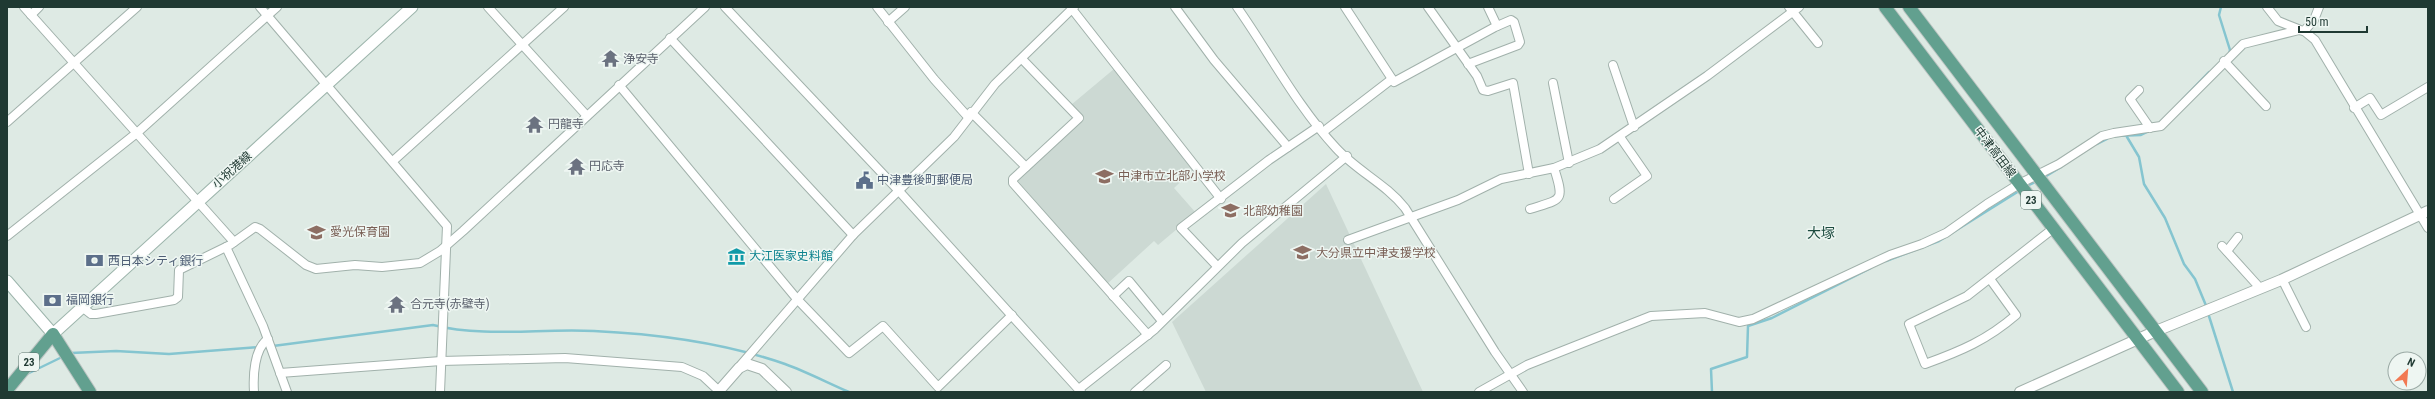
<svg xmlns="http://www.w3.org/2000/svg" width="2435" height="399" viewBox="0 0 2435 399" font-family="'Roboto Condensed','Noto Sans JP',sans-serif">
	<rect width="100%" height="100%" fill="#deeae4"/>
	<g fill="#ccd9d3">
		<polygon points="1114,69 1193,170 1174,188 1196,213 1158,245 1154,241 1107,284 1018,181 1084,119 1071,105"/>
		<polygon points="1326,184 1423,392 1206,392 1172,322"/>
	</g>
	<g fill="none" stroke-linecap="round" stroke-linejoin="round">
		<g stroke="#85c5d0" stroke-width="2.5">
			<polyline points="2221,7 2219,15 2230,50 2229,54"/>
			<polyline points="2182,100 2209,72"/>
			<polyline points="2115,136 2141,135 2151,130"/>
			<polyline points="2127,137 2139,157 2144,184 2165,218 2184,264 2195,279 2207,308"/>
			<polyline points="2097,144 2107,139"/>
			<polyline points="2043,178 2061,167"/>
			<polyline points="2027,186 2037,181"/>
			<polyline points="1886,261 1939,241 2019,191"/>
			<polyline points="2208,313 2233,392"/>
			<path d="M273,346L433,325C485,338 541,328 594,331C658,334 725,343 785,364C807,372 828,383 849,392"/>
			<polyline points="71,353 116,351 169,354 260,347"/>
			<polyline points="25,375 60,358"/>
			<polyline points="1712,392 1711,369 1747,357 1748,326 1772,318 1871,268"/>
		</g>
		<defs>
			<g id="minor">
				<polyline points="24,7 234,242"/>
				<polyline points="260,7 447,226 440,392"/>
				<polyline points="488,7 587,116"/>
				<polyline points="725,7 898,190 1081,392"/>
				<polyline points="877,7 934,79 968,117"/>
				<polyline points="1175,7 1214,60 1288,147"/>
				<path d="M1237,7C1270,54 1297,106 1336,148C1357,171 1386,184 1405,208L1495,352L1523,392"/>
				<polyline points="1345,7 1394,82 1495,27 1511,20 1514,22 1520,42 1518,45 1468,64"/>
				<polyline points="1428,7 1477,76 1483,90 1488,91 1513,83 1529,174"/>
				<polyline points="1488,7 1497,26"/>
				<polyline points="1789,7 1818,43"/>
				<polyline points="2267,7 2278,21 2298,29"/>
				<polyline points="1072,9 1221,199"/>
				<polyline points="31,15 39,7"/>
				<polyline points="888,22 905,7"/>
				<polyline points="2304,31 2315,40 2428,228"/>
				<polyline points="670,38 853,235"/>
				<polyline points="1022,59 1079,118 1013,179 1013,183 1148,335"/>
				<polyline points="2224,61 2266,106"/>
				<polyline points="1613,65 1634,127"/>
				<polyline points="1553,83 1569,163"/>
				<polyline points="619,85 797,299 849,353 883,326 938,387 1012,315"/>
				<polyline points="2139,90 2130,99 2150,128"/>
				<polyline points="2354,108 2370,98 2381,115 2428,87"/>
				<polyline points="971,112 1026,167"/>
				<polyline points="7,122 137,7"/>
				<polyline points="1323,132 1392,79"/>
				<polyline points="393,161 564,7"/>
				<polyline points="1614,199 1647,176 1620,137"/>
				<path d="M1530,209C1562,199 1565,202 1554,168"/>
				<polyline points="7,236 138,132 277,7"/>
				<polyline points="1348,240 1458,200 1501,179 1554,168 1600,149 1707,76 1799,7"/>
				<polyline points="2222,246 2260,288"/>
				<polyline points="226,247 263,326 287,392"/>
				<polyline points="2227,251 2238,237"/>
				<polyline points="1217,266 1181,228 1269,160 1319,126"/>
				<path d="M1990,279L2016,315C1987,340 1961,351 1925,364L1909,324L1967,296L2054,228"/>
				<polyline points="2282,279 2306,327"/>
				<polyline points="1113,296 1129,281 1162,321"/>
				<polyline points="82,307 91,314 96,314 174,300 178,297 179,270 230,245 255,227 260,229 306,265 316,269 355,265 382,267 420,263 440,251 463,231 705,7"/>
				<polyline points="739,367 853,235 954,137 995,84 1074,7"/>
				<polyline points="280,373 441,361 565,358 682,367 703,376 719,391"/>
				<polyline points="1079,389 1155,329 1242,243 1347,156"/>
				<path d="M254,392C253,376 254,349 268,339"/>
				<polyline points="1135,392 1166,365"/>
				<polyline points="1479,392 1527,365 1651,316 1705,313 1739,322 1753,319 1890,255 1922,244 1946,233 1987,204 2019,184 2059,164 2102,136 2114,133 2161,126 2243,44 2299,30 2304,31 2314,20 2319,7"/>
			</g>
			<g id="tertiary">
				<polyline points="718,392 739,368 747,364 762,369 786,392"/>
				<polyline points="2020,392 2156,331 2281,280 2428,211"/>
			</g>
			<polyline id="secondary" points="7,281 53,334 412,7"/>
			<g id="primary">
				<polyline points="1885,7 2178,392"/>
				<polyline points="1909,7 2202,392"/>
				<polyline points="7,390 53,334 90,392"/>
			</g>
		</defs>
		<use href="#minor" stroke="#a1b1ab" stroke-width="10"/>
		<use href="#tertiary" stroke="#a1b1ab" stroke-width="12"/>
		<use href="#secondary" stroke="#9db5ac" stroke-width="13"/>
		<use href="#primary" stroke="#bcc4c2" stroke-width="14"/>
		<use href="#minor" stroke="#fff" stroke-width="8"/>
		<use href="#tertiary" stroke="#fff" stroke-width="10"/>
		<use href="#secondary" stroke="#fff" stroke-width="11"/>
		<use href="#primary" stroke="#62a08f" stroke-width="12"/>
	</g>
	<defs>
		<symbol id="temple-bare" viewBox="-9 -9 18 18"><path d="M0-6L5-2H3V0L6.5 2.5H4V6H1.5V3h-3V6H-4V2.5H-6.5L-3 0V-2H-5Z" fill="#6b7280" stroke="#eef6f2" stroke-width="2.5" paint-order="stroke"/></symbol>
		<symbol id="school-bare" viewBox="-9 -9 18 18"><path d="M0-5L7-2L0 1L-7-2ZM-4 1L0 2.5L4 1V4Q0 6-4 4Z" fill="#8d6e63" stroke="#eef6f2" stroke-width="2.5" paint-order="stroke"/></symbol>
		<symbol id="civic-bare" viewBox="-9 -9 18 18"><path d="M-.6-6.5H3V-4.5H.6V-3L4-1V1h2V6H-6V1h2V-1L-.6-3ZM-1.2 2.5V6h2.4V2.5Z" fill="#5c6f8a" stroke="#eef6f2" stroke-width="2.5" paint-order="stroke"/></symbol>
		<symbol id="museum-bare" viewBox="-9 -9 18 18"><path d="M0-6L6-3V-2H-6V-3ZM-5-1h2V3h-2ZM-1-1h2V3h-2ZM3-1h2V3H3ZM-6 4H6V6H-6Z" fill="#0f9aa8" stroke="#eef6f2" stroke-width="2.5" paint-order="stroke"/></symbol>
		<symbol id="bank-bare" viewBox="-9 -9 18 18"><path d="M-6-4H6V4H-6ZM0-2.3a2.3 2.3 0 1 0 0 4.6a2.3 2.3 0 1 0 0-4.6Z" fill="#5c6f8a" stroke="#eef6f2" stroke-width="2.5" paint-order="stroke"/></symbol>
	</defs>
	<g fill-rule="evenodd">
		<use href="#temple-bare" x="598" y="46" width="25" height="25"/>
		<use href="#temple-bare" x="522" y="112" width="25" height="25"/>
		<use href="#temple-bare" x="564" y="154" width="25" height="25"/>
		<use href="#school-bare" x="1092" y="164" width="25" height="25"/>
		<use href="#civic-bare" x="852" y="168" width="25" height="25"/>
		<use href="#school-bare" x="1218" y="198" width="25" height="25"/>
		<use href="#school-bare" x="304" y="220" width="25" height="25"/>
		<use href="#school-bare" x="1290" y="240" width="25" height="25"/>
		<use href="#museum-bare" x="724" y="244" width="25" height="25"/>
		<use href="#bank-bare" x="82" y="248" width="25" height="25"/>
		<use href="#bank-bare" x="40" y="288" width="25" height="25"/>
		<use href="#temple-bare" x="384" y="292" width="25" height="25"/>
	</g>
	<g text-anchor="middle" stroke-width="3" stroke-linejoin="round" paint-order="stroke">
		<g fill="#eef6f2" stroke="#5d726c" stroke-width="1">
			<rect x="2021" y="191" width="20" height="18" rx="3"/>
			<rect x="19" y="353" width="20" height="18" rx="3"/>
		</g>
		<g font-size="11" font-weight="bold" fill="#1f3932">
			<text x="2031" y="204">23</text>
			<text x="29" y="366">23</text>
		</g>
		<g font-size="12" fill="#5b616d" stroke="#eef6f2" text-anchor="start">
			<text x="623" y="63">浄安寺</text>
			<text x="548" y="128">円龍寺</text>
			<text x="589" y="170">円応寺</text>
			<text x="410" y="308">合元寺(赤壁寺)</text>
		</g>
		<g font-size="12" fill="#1f3932" stroke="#eef6f2">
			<text transform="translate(1995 152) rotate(53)" y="4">中津高田線</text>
			<text transform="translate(232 170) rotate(-42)" y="4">小祝港線</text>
		</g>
		<g font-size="12" fill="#785e54" stroke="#eef6f2" text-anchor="start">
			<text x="1118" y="180">中津市立北部小学校</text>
			<text x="1243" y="215">北部幼稚園</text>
			<text x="330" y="236">愛光保育園</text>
			<text x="1316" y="257">大分県立中津支援学校</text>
		</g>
		<g font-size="12" fill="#4e5e75" stroke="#eef6f2" text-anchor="start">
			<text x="877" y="184">中津豊後町郵便局</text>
			<text x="108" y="265">西日本シティ銀行</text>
			<text x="66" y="304">福岡銀行</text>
		</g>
		<g font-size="12" fill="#0d838f" stroke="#eef6f2" text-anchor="start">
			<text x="749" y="260">大江医家史料館</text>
		</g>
		<g font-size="14" fill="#1c4b3f" stroke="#eef6f2">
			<text x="1821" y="238">大塚</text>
		</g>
	</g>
	<rect width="2435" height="399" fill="none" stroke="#1f3932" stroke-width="16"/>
	<g transform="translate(2407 371) rotate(26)"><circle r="19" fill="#eef6f2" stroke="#9baaa5"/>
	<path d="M0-3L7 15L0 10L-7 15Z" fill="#f27953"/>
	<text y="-6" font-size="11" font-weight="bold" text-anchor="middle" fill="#1f3932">N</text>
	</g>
	<path d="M2299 26v6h68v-6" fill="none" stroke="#1f3932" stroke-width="2"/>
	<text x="2305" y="26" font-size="12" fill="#1f3932" stroke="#eef6f2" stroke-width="3" paint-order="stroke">50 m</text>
</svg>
